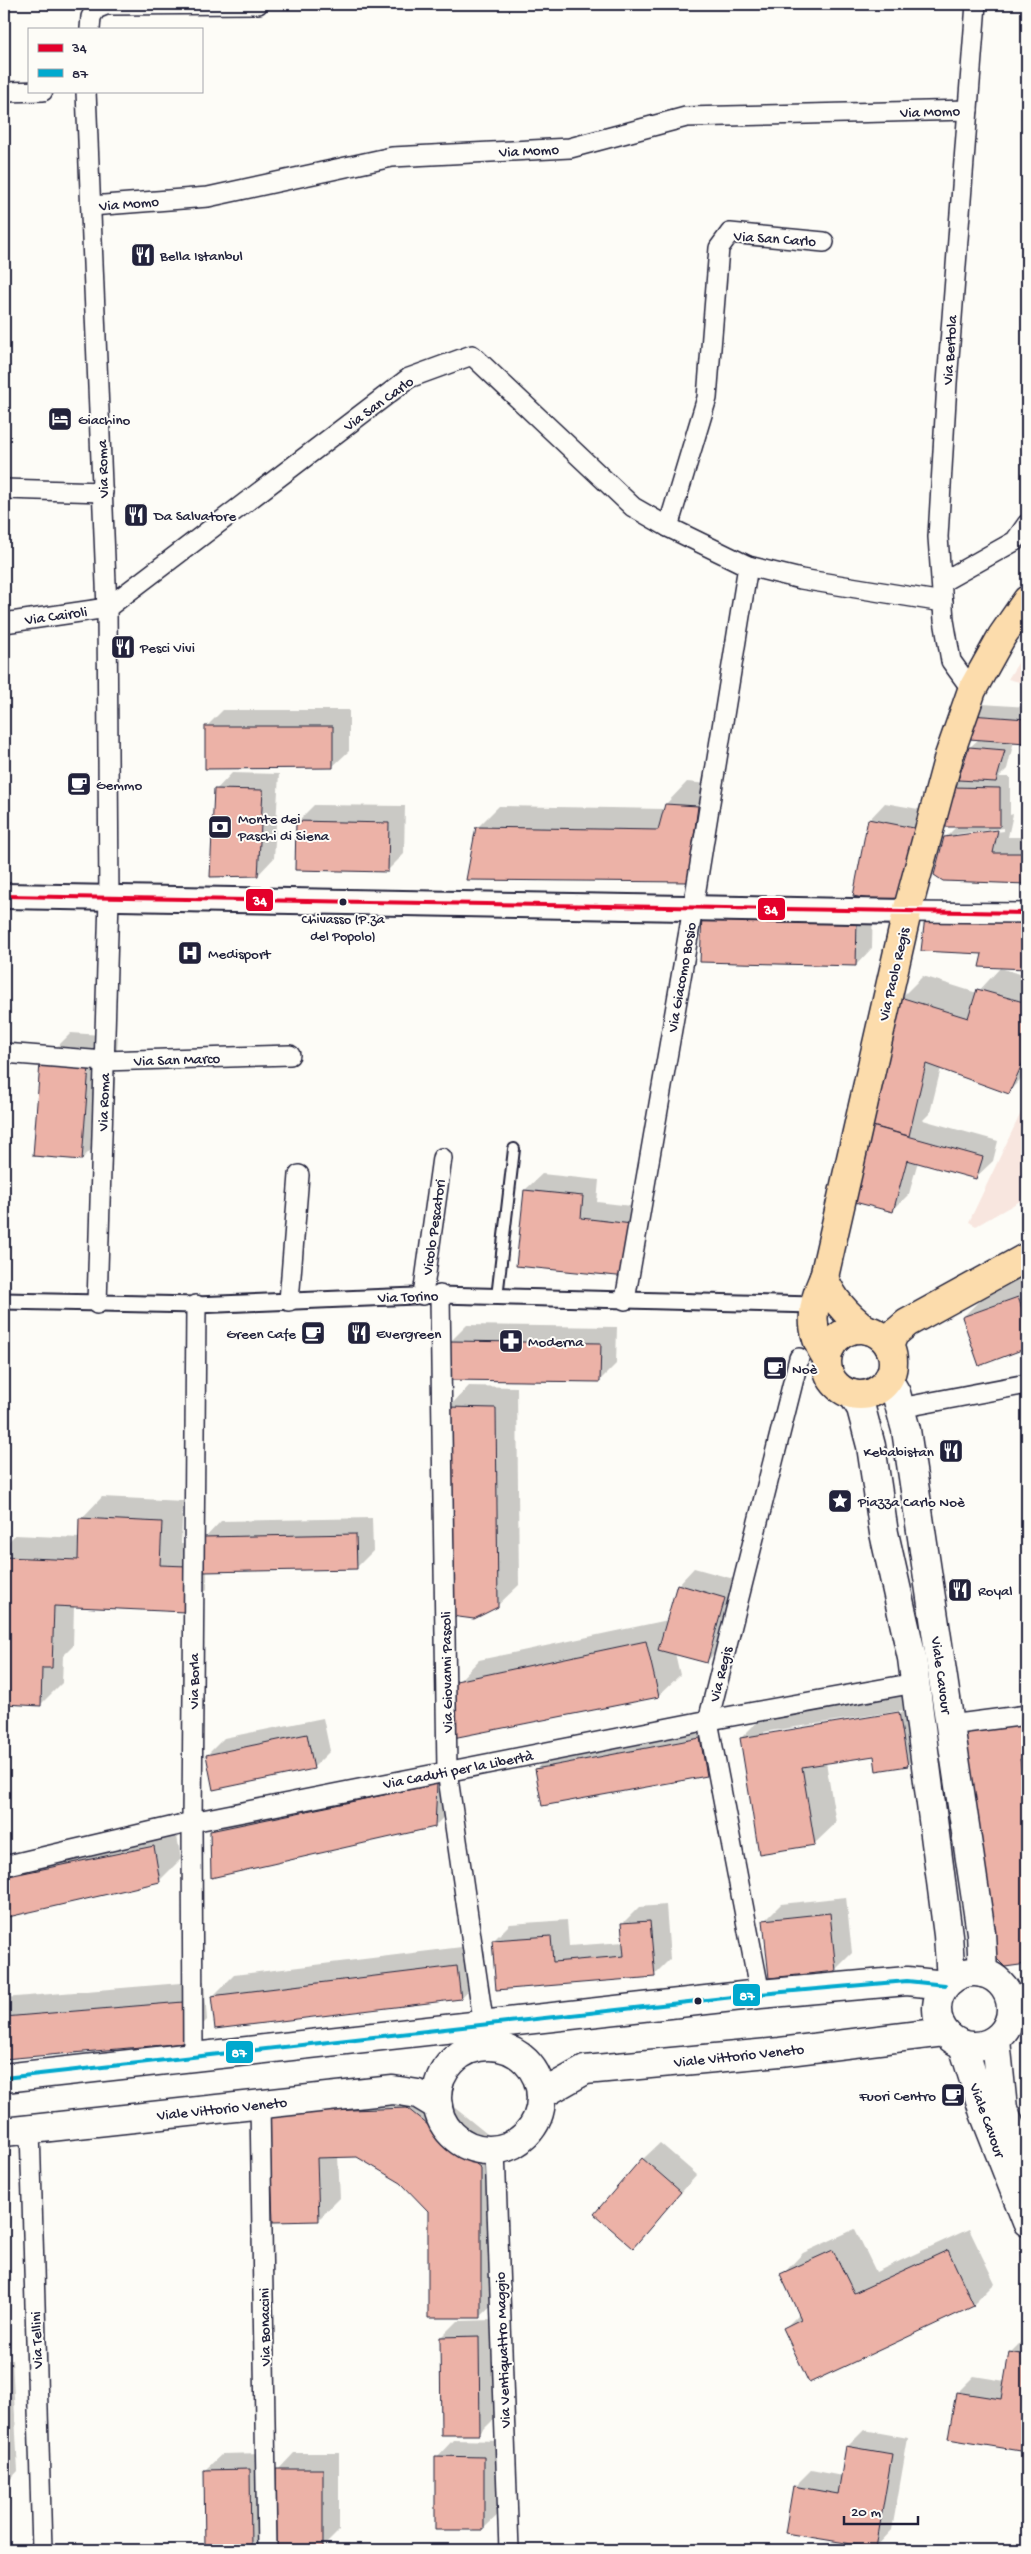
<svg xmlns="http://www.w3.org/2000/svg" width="1031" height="2554" viewBox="0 0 1031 2554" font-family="'Gochi Hand',sans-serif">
	<rect width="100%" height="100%" fill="#fdfcf7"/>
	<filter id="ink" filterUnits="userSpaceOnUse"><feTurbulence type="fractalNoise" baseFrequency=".02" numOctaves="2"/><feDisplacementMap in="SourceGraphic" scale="10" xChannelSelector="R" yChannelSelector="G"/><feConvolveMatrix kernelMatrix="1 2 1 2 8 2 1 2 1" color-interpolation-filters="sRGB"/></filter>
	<g filter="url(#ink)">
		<g fill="#f8e6df">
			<polygon points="1027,649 1027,684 1008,679"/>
			<polygon points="1027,1100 1027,1197 976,1226 969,1222"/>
		</g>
		<g fill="#0003" fill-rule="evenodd">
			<path d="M982,704L1027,707V740L1014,741L1007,769L999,777H1010V815L1013,814L1008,837H1027V883L943,880L945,838L957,826L953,787L961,779L970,747L979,739L971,715ZM1004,828V831L956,837V834Z"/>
			<polygon points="223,710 349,710 349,751 332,767 206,727"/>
			<polygon points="232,773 279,774 274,858 258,875 216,790"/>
			<polygon points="687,782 719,785 687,881 477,828 499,806 665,809 666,804"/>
			<polygon points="885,803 935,812 921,888 869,820"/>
			<polygon points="314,805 405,806 404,854 387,871 298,821"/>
			<polygon points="943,901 1027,906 1027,968 981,966 984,953 926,918"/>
			<polygon points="873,904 872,948 856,965 703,917"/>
			<polygon points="1000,968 1027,976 1027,1073 1008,1092 941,1068 930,1113 923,1120 998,1141 993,1161 976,1177 918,1161 909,1194 892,1211 849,1199 901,998 923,976 977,993"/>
			<polygon points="71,1033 118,1036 112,1128 82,1159 41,1063"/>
			<polygon points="542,1174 599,1180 597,1202 648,1208 643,1259 626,1276 525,1190"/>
			<polygon points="1027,1275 1027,1347 980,1364 963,1317 993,1287"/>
			<polygon points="467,1325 617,1327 616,1364 600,1380 450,1342"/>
			<polygon points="469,1386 517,1387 519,1585 497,1606 448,1408"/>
			<polygon points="102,1497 183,1501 181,1544 205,1545 205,1538 221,1521 372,1518 373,1551 356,1568 207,1570 207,1589 185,1611 74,1606 73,1646 63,1656 62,1683 40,1705 4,1703 4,1546 15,1535 80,1538 81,1519"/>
			<polygon points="694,1568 741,1581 723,1645 706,1662 675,1653 680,1675 658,1696 458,1682 479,1660 668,1620 678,1585"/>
			<path d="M920,1691L929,1743L907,1765L875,1755L826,1762L836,1823L814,1844L741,1738L763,1716ZM905,1710V1712L764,1735V1732Z"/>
			<polygon points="1027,1704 1027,1963 1006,1966 964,1732 985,1710"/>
			<polygon points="323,1718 330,1751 313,1768 207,1755 224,1738"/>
			<polygon points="716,1722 723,1758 706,1774 536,1769 553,1753"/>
			<polygon points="458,1763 456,1804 435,1826 211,1832 233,1810"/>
			<polygon points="175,1825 181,1859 159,1881 4,1917 4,1861"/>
			<polygon points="846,1897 852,1953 835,1970 764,1921 781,1904"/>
			<polygon points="666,1905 670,1959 654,1975 497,1988 493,1941 510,1924 567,1920 569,1946 624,1942 622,1924 639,1907"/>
			<polygon points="478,1945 482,1976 461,1998 212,1997 234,1975"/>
			<polygon points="204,1981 207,2020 186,2042 4,2058 4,1998"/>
			<polygon points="429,2087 502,2146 502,2296 480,2317 429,2211 402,2182 357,2156 338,2156 340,2198 318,2220 270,2113"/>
			<polygon points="660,2143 697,2175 633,2246 643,2159"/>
			<polygon points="855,2229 876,2272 969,2229 995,2283 973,2305 785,2328 800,2313 782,2275 803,2253"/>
			<polygon points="495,2320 496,2417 479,2434 441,2337 457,2321"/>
			<polygon points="1027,2336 1027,2451 950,2438 957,2393 974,2376 1005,2381 1010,2353"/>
			<polygon points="4,2360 12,2360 18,2471 4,2486"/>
			<polygon points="864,2430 908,2438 892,2530 876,2547 794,2487 811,2470 842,2476 847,2447"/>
			<polygon points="453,2440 500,2441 500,2513 483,2529 437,2457"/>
			<polygon points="266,2453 267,2531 250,2547 205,2470 222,2454"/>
			<polygon points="294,2453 339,2453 339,2531 323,2547 278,2470"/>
			<polygon points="1000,2544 1027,2548 1027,2550 993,2550"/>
		</g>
		<g fill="#ecb2a7" stroke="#22223b">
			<polygon points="970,715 1027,719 1026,743 969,739"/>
			<polygon points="205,726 333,726 333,768 205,769"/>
			<polygon points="969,747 1005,750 996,782 958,780"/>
			<polygon points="952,787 1000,788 1000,827 942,827"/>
			<polygon points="214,789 263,790 258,876 210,877"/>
			<polygon points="665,804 698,806 688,882 466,880 476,827 658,830"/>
			<polygon points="868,819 919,829 905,906 853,896"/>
			<polygon points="296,821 389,823 388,872 295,870"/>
			<polygon points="998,830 993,853 1027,853 1027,884 943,881 934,875 944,837"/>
			<polygon points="702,916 857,920 856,966 700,962"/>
			<polygon points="925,917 1027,923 1027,969 979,967 982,954 921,951"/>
			<polygon points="977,989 1027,1003 1027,1053 1009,1094 926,1064 909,1136 862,1123 900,997 968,1018"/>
			<polygon points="40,1063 89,1066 82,1160 33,1156"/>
			<polygon points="868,1125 983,1157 976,1179 907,1160 893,1212 847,1200"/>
			<polygon points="524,1190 583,1196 581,1218 632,1224 627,1277 516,1266"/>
			<polygon points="1018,1297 1027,1323 1027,1348 979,1366 962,1317"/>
			<polygon points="449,1341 601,1343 600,1382 449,1380"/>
			<polygon points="447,1407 496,1408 498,1607 474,1619 451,1616"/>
			<polygon points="79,1518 162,1522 160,1565 187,1566 185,1612 54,1606 52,1668 42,1668 41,1706 4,1704 4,1557 78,1560"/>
			<polygon points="356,1534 357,1569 204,1572 203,1537"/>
			<polygon points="677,1584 725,1598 707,1663 658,1650"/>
			<polygon points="646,1641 659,1697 453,1738 456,1681"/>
			<polygon points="899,1712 908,1766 876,1771 874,1756 802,1767 815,1845 759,1854 740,1738"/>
			<polygon points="1027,1722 1027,1758 1020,1759 1027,1810 1027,1964 1005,1967 995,1957 963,1731"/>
			<polygon points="307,1734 314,1769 213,1790 206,1755"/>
			<polygon points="700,1738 707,1776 542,1806 535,1769"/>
			<polygon points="437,1784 435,1827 211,1878 210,1831"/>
			<polygon points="154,1846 160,1882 4,1918 4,1877"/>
			<polygon points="830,1913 836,1971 769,1978 763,1920"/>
			<polygon points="650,1921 655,1977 496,1990 492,1940 551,1936 553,1962 624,1956 621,1923"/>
			<polygon points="457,1966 461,1999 215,2029 211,1996"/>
			<polygon points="183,2002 186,2043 4,2059 4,2017"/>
			<polygon points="407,2108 481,2168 481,2318 428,2318 428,2211 401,2183 357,2157 317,2158 319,2221 273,2222 269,2113"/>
			<polygon points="642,2158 681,2192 633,2248 594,2214"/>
			<polygon points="833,2250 854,2293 948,2250 974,2306 809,2383 783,2328 801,2319 780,2274"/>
			<polygon points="479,2336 480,2435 441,2435 440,2337"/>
			<polygon points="1009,2352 1027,2355 1027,2452 948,2439 956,2392 1001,2399"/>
			<polygon points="846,2446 892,2454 876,2548 785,2533 793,2486 838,2494"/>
			<polygon points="435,2456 484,2457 484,2530 435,2530"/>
			<polygon points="250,2469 251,2549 205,2549 204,2470"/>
			<polygon points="276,2469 323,2469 323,2549 277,2549"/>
		</g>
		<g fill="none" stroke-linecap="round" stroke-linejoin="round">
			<defs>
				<polyline id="service" points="497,1297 514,1149"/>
				<polyline id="pedestrian" points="4,1301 196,1305 440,1295 813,1305"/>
				<g id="minor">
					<polyline points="90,29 91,17 96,9 106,5 258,4"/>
					<polyline points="86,91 107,608 109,899 97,1304"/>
					<polyline points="4,92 43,91"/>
					<polyline points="91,206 208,197 392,157 570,148 686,117 968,110"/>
					<polyline points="4,489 103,492"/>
					<polyline points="668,527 707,398 719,248 730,233 824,242"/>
					<polyline points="942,582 1015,541 1027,524"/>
					<polyline points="4,623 107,608 409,378 472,355 633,507 668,527 748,566 801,579 943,602"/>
					<polyline points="972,690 951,661 944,620 938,537 947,383 976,4"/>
					<polyline points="907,912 1027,913"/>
					<polyline points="4,1053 104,1061 290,1055"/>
					<polyline points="423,1295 442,1158"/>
					<polyline points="440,1295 447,1771 487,2047"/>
					<polyline points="625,1300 693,908 748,566"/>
					<polyline points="289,1301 299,1175"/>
					<polyline points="900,1408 1027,1384"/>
					<polyline points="950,1725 1027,1715"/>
					<polyline points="4,1866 192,1822 699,1722 915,1683"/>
					<polyline points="760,1994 708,1721 799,1358"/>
					<polyline points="193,2057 192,1822 196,1305"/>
					<polyline points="260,2104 267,2550"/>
					<polyline points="30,2129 42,2550"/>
					<polyline points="495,2150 509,2550"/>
				</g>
				<polyline id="tertiary" points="4,896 907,912"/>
				<g id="secondary">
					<polyline points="888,1379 896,1393 906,1430 981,1933 983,1973"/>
					<polyline points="852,1394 861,1408 871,1446 884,1533 912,1658 948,1935 951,1980"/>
					<circle cx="974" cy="2009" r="37"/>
					<polyline points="996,2040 1003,2109 1027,2166"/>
					<polyline points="963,2045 984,2113 1027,2222"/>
					<circle cx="489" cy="2098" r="52"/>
					<polyline points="4,2078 760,1994 907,1981 945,1985"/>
					<polyline points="541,2095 585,2070 780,2052 944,2032"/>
					<polyline points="4,2132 393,2090 418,2094 438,2106"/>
				</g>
				<g id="primary">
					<path d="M824,1277C832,1300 848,1316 867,1330"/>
					<circle cx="860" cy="1362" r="33"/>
					<polyline points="889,1346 894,1334 907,1323 1027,1257"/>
					<path d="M827,1358C808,1332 811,1305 824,1277L907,912L949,756L972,690L1002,636L1027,600"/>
				</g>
			</defs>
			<use href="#service" stroke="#22223b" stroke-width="14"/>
			<use href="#pedestrian" stroke="#22223b" stroke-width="19"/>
			<use href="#minor" stroke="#22223b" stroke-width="22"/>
			<use href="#tertiary" stroke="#22223b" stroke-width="28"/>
			<use href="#secondary" stroke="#22223b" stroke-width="31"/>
			<use href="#primary" stroke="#22223b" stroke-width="31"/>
			<use href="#service" stroke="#fdfcf7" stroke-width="10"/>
			<use href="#pedestrian" stroke="#fdfcf7" stroke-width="15"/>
			<use href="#minor" stroke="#fdfcf7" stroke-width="19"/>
			<use href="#tertiary" stroke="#fdfcf7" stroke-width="24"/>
			<use href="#secondary" stroke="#fdfcf7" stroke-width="28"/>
			<use href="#primary" stroke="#fcdcac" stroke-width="28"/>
			<defs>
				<polyline id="bus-1" points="4,896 1027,913"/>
				<polyline id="bus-2" points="4,2078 760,1994 907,1981 945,1985"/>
			</defs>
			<use href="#bus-1" stroke="#fdfcf7" stroke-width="8"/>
			<use href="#bus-2" stroke="#fdfcf7" stroke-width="8"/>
			<use href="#bus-1" stroke="#e4002b" stroke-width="4"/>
			<use href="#bus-2" stroke="#00a9ce" stroke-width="4"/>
		</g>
	</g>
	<defs>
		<symbol id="restaurant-square" viewBox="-11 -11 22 22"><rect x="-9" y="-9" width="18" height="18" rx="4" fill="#22223b" stroke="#fdfcf7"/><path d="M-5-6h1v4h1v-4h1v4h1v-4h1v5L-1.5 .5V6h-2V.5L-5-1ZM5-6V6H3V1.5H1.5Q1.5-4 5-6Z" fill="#fff"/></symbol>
		<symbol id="hotel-square" viewBox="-11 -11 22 22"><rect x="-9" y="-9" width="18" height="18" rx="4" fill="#22223b" stroke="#fdfcf7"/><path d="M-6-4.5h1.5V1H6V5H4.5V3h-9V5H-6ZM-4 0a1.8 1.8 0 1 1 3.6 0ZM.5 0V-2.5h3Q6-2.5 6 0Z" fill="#fff"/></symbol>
		<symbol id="cafe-square" viewBox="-11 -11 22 22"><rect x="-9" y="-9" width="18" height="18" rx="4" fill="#22223b" stroke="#fdfcf7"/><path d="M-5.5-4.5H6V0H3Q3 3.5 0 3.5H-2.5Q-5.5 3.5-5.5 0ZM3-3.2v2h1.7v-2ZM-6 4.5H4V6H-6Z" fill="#fff"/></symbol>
		<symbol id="bank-square" viewBox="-11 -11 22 22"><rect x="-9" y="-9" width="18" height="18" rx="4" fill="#22223b" stroke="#fdfcf7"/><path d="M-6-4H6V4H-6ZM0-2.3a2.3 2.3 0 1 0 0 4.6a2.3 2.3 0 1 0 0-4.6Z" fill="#fff"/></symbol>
		<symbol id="hospital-square" viewBox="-11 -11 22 22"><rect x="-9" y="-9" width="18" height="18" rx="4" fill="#22223b" stroke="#fdfcf7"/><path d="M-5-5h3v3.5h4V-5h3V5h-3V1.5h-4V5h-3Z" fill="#fff"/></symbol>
		<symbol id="pharmacy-square" viewBox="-11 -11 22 22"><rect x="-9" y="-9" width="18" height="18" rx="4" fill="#22223b" stroke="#fdfcf7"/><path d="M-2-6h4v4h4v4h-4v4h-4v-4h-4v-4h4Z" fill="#fff"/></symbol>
		<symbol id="sight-square" viewBox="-11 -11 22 22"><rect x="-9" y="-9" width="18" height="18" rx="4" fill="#22223b" stroke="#fdfcf7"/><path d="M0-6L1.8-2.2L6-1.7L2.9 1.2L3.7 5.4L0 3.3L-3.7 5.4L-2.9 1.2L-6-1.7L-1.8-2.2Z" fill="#fff"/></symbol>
	</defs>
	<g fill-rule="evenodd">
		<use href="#restaurant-square" x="129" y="241" width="28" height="28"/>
		<use href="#hotel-square" x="46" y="405" width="28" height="28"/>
		<use href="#restaurant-square" x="122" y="501" width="28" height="28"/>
		<use href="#restaurant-square" x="109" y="633" width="28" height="28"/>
		<use href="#cafe-square" x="65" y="770" width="28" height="28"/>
		<use href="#bank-square" x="206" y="813" width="28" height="28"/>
		<use href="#hospital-square" x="176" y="939" width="28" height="28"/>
		<use href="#cafe-square" x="299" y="1319" width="28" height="28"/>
		<use href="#restaurant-square" x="345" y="1319" width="28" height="28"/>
		<use href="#pharmacy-square" x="497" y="1327" width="28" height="28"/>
		<use href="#cafe-square" x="761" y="1354" width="28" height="28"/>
		<use href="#restaurant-square" x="937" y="1437" width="28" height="28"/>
		<use href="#sight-square" x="826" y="1487" width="28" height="28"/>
		<use href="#restaurant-square" x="946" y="1576" width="28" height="28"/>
		<use href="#cafe-square" x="939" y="2081" width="28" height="28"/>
	</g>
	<g fill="#22223b" stroke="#fdfcf7" stroke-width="2">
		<circle cx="343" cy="902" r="4.5"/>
		<circle cx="698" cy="2001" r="4.5"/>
	</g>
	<g text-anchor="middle" stroke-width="4" stroke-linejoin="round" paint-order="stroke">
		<g font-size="14" fill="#22223b" stroke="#fdfcf7">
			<text x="343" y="923">Chivasso (P.za<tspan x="343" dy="17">del Popolo)</tspan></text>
		</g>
		<g font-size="15" fill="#22223b" stroke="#fdfcf7">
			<text transform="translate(930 111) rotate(-2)" y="5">Via Momo</text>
			<text transform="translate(529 150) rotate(-3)" y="5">Via Momo</text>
			<text transform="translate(129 203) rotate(-5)" y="5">Via Momo</text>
			<text transform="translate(775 238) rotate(4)" y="5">Via San Carlo</text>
			<text transform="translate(949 350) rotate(-86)" y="5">Via Bertola</text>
			<text transform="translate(378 403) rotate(-36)" y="5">Via San Carlo</text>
			<text transform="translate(102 469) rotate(-92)" y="5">Via Roma</text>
			<text transform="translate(56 615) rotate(-8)" y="5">Via Cairoli</text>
			<text transform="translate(893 974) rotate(-77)" y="5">Via Paolo Regis</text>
			<text transform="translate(681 977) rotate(-80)" y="5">Via Giacomo Bosio</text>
			<text transform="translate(177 1059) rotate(-2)" y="5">Via San Marco</text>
			<text transform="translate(103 1102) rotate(-88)" y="5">Via Roma</text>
			<text transform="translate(433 1227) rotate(-82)" y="5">Vicolo Pescatori</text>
			<text transform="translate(408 1296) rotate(-2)" y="5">Via Torino</text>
			<text transform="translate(446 1672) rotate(-91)" y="5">Via Giovanni Pascoli</text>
			<text transform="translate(720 1674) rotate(-76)" y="5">Via Regis</text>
			<text transform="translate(942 1675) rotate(82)" y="5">Viale Cavour</text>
			<text transform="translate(193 1681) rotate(-90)" y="5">Via Borla</text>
			<text transform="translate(458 1769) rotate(-11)" y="5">Via Caduti per la Libertà</text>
			<text transform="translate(739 2055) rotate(-6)" y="5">Viale Vittorio Veneto</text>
			<text transform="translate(222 2108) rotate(-6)" y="5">Viale Vittorio Veneto</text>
			<text transform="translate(988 2120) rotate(70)" y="5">Viale Cavour</text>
			<text transform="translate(264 2327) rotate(-91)" y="5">Via Bonaccini</text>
			<text transform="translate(36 2340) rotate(-92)" y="5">Via Tellini</text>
			<text transform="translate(502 2350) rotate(-92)" y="5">Via Ventiquattro Maggio</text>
		</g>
		<g font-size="15" fill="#22223b" stroke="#fdfcf7" text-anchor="start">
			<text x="160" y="260">Bella Istanbul</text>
			<text x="78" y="424">Giachino</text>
			<text x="154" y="520">Da Salvatore</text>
			<text x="140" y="652">Pesci Vivi</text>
			<text x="96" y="789">Gemmo</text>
			<text x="238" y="823">Monte dei<tspan x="238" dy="17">Paschi di Siena</tspan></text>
			<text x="208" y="958">Medisport</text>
			<text x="296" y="1338" text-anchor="end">Green Cafe</text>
			<text x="376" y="1338">Evergreen</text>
			<text x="528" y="1346">Moderna</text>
			<text x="792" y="1373">Noè</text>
			<text x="934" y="1456" text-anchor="end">Kebabistan</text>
			<text x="858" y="1506">Piazza Carlo Noè</text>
			<text x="978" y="1595">Royal</text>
			<text x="936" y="2100" text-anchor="end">Fuori Centro</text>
		</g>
	</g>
	<g stroke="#fdfcf7" stroke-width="2">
		<rect x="245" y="888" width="29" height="24" rx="5" fill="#e4002b"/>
		<rect x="757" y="897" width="29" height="24" rx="5" fill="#e4002b"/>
		<rect x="732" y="1983" width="29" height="24" rx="5" fill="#00a9ce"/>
		<rect x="225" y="2040" width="29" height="24" rx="5" fill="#00a9ce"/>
	</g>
	<g font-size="14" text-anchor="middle" font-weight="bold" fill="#fff">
		<text x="260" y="905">34</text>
		<text x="771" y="914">34</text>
		<text x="747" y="2000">87</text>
		<text x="239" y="2057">87</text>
	</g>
	<rect width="1031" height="2554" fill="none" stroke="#fdfcf7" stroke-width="20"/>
	<rect x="10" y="10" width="1011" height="2534" fill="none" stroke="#22223b" stroke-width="2" filter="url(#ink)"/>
	<rect x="28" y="28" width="175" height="65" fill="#fdfcf7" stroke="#a5a5ac"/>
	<rect x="38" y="44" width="25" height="8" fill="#e4002b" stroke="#a5a5ac"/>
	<text x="72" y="52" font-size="15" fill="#22223b">34</text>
	<rect x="38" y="69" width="25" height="8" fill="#00a9ce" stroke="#a5a5ac"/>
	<text x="72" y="78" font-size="15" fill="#22223b">87</text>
	<path d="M844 2516v8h74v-8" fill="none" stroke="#22223b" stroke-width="2.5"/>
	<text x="851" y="2516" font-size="15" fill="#22223b" stroke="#fdfcf7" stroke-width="4" paint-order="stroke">20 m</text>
</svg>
